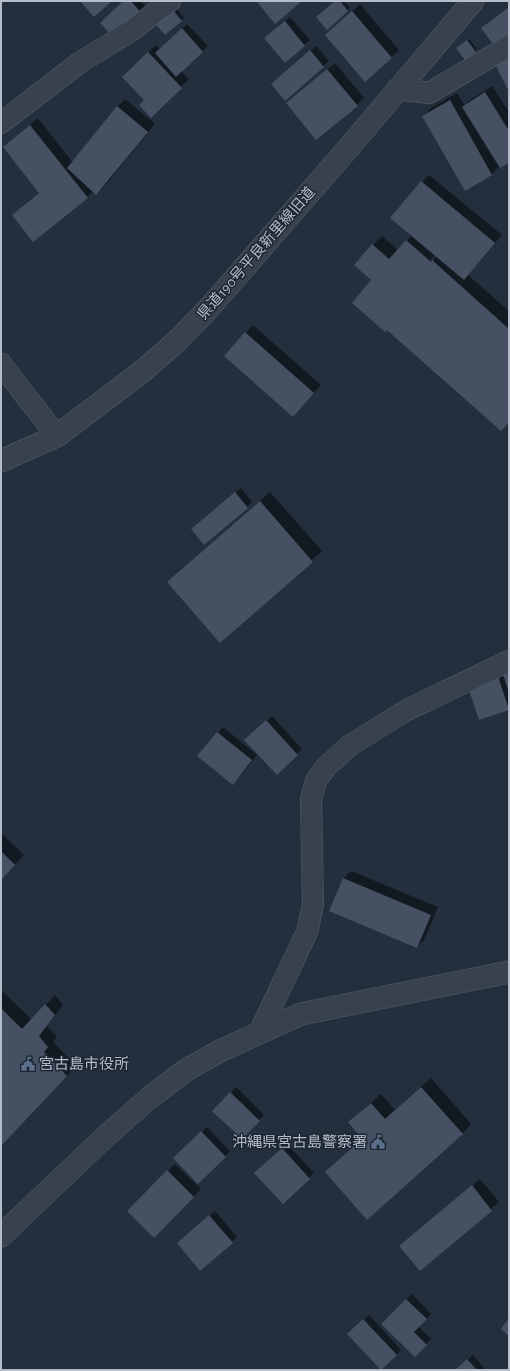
<svg xmlns="http://www.w3.org/2000/svg" width="510" height="1371" viewBox="0 0 510 1371" font-family="'Alegreya Sans','Noto Sans JP',sans-serif">
	<rect width="100%" height="100%" fill="#242f3e"/>
	<g fill="#0007" fill-rule="evenodd">
		<polygon points="125,1 140,1 147,8 142,13"/>
		<polygon points="336,1 344,1 350,8 327,28"/>
		<polygon points="360,4 399,50 391,58 326,35"/>
		<polygon points="173,5 184,18 165,34"/>
		<polygon points="509,7 509,37 482,28 487,23"/>
		<polygon points="290,17 310,40 286,62 271,33"/>
		<polygon points="187,24 208,46 181,71 189,79 151,116 145,100 123,77 156,45 160,49"/>
		<polygon points="469,39 477,49 475,52 459,46"/>
		<polygon points="316,46 329,61 285,100 277,79"/>
		<polygon points="335,63 364,98 357,105 295,96"/>
		<polygon points="492,86 509,112 509,161 500,166 492,174 465,189 423,116 431,108 457,93 465,106 470,100"/>
		<polygon points="125,99 155,124 104,187 96,194 93,191 87,197 13,215 40,192 4,147 38,118 73,163 117,107"/>
		<path d="M429,175L502,235L468,275L509,311V422L387,328L373,280V245L382,236L398,250L412,235L422,182ZM435,255H438L429,265L428,263Z"/>
		<polygon points="253,325 321,385 293,416 225,356"/>
		<polygon points="241,488 252,502 247,507 197,524"/>
		<polygon points="270,492 322,551 220,642 178,573"/>
		<polygon points="509,666 509,709 480,719 469,687"/>
		<polygon points="272,716 302,749 277,774 251,735"/>
		<polygon points="223,727 257,755 238,779 199,756"/>
		<polygon points="1,833 24,855 1,879"/>
		<polygon points="351,871 438,907 424,940 417,947 330,910 344,878"/>
		<polygon points="1,990 32,1020 55,995 63,1005 47,1026 57,1037 53,1042 76,1066 1,1145"/>
		<polygon points="431,1078 471,1124 462,1134 363,1138 359,1113 381,1094 395,1110"/>
		<polygon points="236,1087 264,1115 242,1138 214,1111"/>
		<polygon points="207,1127 230,1151 198,1183 175,1158"/>
		<polygon points="287,1144 314,1173 309,1178 261,1168"/>
		<polygon points="175,1164 201,1189 154,1237 128,1211"/>
		<polygon points="480,1179 499,1202 420,1269 401,1246"/>
		<polygon points="215,1211 237,1237 201,1270 183,1238"/>
		<polygon points="412,1294 431,1314 418,1326 431,1339 415,1355 382,1324"/>
		<polygon points="369,1315 401,1350 396,1355 353,1329"/>
		<polygon points="473,1355 486,1370 456,1370"/>
	</g>
	<g fill="#455162">
		<polygon points="80,1 112,1 94,17"/>
		<polygon points="123,1 131,1 142,14 115,39 100,23"/>
		<polygon points="260,1 302,1 275,24 258,3"/>
		<polygon points="335,1 340,1 348,11 327,30 316,17"/>
		<polygon points="170,6 182,21 165,35 153,21"/>
		<polygon points="509,7 509,38 496,48 481,28"/>
		<polygon points="352,11 392,58 365,82 325,35"/>
		<polygon points="285,21 305,46 285,63 264,38"/>
		<polygon points="182,28 203,52 176,77 155,53"/>
		<polygon points="467,40 476,52 465,60 456,48"/>
		<polygon points="310,50 324,67 285,101 271,84"/>
		<polygon points="148,52 182,88 151,118 139,105 144,100 122,77"/>
		<polygon points="509,57 509,92 495,64"/>
		<polygon points="327,69 358,106 316,140 286,103"/>
		<polygon points="485,92 509,131 509,163 500,168 462,107"/>
		<polygon points="450,100 492,175 465,191 422,116"/>
		<polygon points="117,106 148,132 96,195 67,168"/>
		<polygon points="30,125 88,198 33,242 12,215 39,193 3,147"/>
		<polygon points="421,181 495,243 464,280 390,218"/>
		<polygon points="406,240 431,262 432,260 509,329 509,422 501,431 387,330 385,332 352,303 371,280 354,265 372,244 389,259"/>
		<polygon points="245,332 314,393 293,417 224,356"/>
		<polygon points="235,492 248,508 204,545 191,529"/>
		<polygon points="260,501 313,562 220,643 167,582"/>
		<polygon points="509,669 509,693 502,671"/>
		<polygon points="498,676 509,710 479,720 468,687"/>
		<polygon points="266,720 298,755 277,775 244,740"/>
		<polygon points="217,732 252,760 233,785 197,756"/>
		<polygon points="1,851 15,865 1,880"/>
		<polygon points="343,878 431,915 417,948 329,911"/>
		<polygon points="45,1004 55,1015 39,1036 48,1047 44,1052 67,1076 1,1146 1,1008 22,1029"/>
		<polygon points="421,1087 463,1134 367,1220 325,1172 362,1139 348,1122 371,1103 385,1119"/>
		<polygon points="230,1092 260,1121 242,1139 212,1111"/>
		<polygon points="201,1131 226,1157 198,1184 173,1158"/>
		<polygon points="282,1148 310,1179 283,1204 254,1173"/>
		<polygon points="167,1170 194,1197 154,1238 127,1211"/>
		<polygon points="472,1185 492,1211 420,1271 399,1246"/>
		<polygon points="209,1215 233,1243 200,1271 177,1243"/>
		<polygon points="406,1299 427,1319 414,1332 427,1345 415,1357 381,1324"/>
		<polygon points="509,1318 509,1336 501,1329"/>
		<polygon points="363,1319 397,1355 381,1370 347,1334"/>
		<polygon points="467,1359 477,1370 455,1370"/>
	</g>
	<g fill="none" stroke-linecap="round" stroke-linejoin="round">
		<defs>
			<g id="minor">
				<polyline points="397,89 429,93 509,46"/>
				<polyline points="1,123 79,63 131,31 170,1"/>
				<polyline points="1,364 57,436"/>
				<polyline points="260,1031 307,932 313,905 311,799 316,781 326,767 349,746 407,710 509,661"/>
			</g>
			<g id="tertiary">
				<polyline points="1,461 57,436 144,370 177,341 210,307 351,145 473,1"/>
				<polyline points="1,1236 105,1137 148,1099 186,1070 220,1051 301,1014 509,972"/>
			</g>
		</defs>
		<use href="#minor" stroke="#565f6c" stroke-width="22"/>
		<use href="#tertiary" stroke="#565f6c" stroke-width="23"/>
		<use href="#minor" stroke="#38414e" stroke-width="21"/>
		<use href="#tertiary" stroke="#38414e" stroke-width="22"/>
	</g>
	<defs>
		<symbol id="civic-bare" viewBox="-9 -9 18 18"><path d="M-.6-6.5H3V-4.5H.6V-3L4-1V1h2V6H-6V1h2V-1L-.6-3ZM-1.2 2.5V6h2.4V2.5Z" fill="#5c6f8a" stroke="#1d2633" stroke-width="2.5" paint-order="stroke"/></symbol>
	</defs>
	<g fill-rule="evenodd">
		<use href="#civic-bare" x="18" y="1054" width="20" height="20"/>
		<use href="#civic-bare" x="368" y="1132" width="20" height="20"/>
	</g>
	<g text-anchor="middle" stroke-width="3" stroke-linejoin="round" paint-order="stroke">
		<g font-size="15" fill="#b4bcc9" stroke="#1d2633">
			<text transform="translate(256 253) rotate(-49)" y="5">県道190号平良新里線旧道</text>
		</g>
		<g font-size="15" fill="#b4bcc9" stroke="#1d2633" text-anchor="start">
			<text x="39" y="1069">宮古島市役所</text>
			<text x="367" y="1147" text-anchor="end">沖縄県宮古島警察署</text>
		</g>
	</g>
	<rect width="510" height="1371" fill="none" stroke="#b4bcc9" stroke-width="4"/>
</svg>
